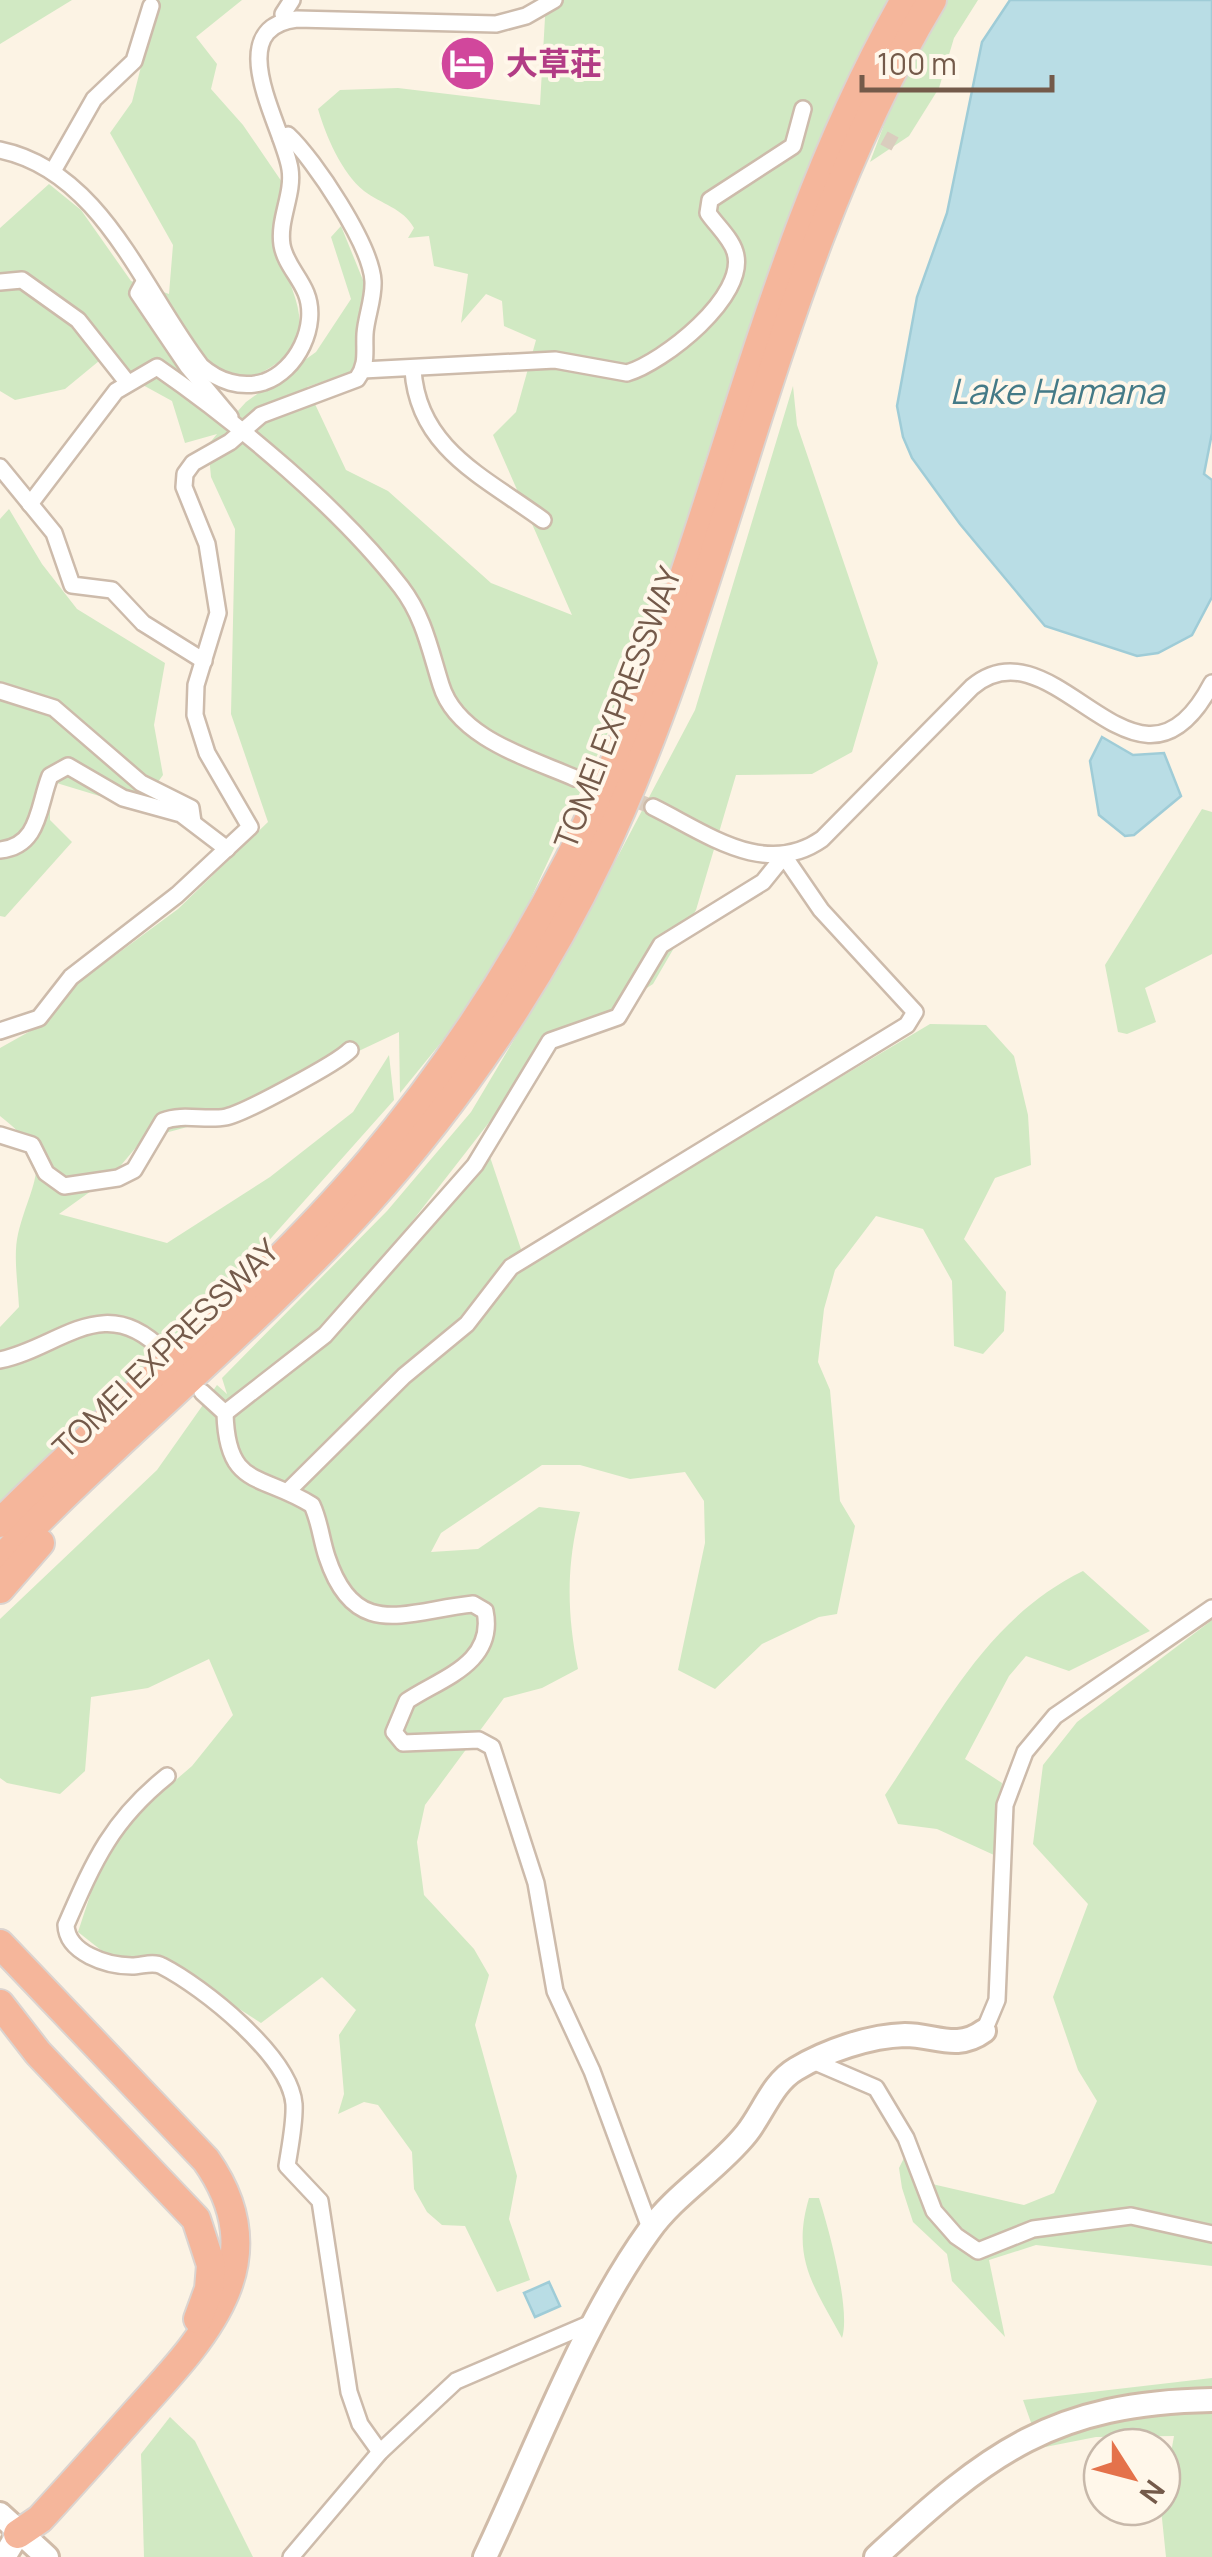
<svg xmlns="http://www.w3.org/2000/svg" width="1212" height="2557" font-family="Manrope,'Noto Sans JP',sans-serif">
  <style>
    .green { fill: #d1e9c3 }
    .water { fill: #b9dde5; stroke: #9fccd7; stroke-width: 2.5 }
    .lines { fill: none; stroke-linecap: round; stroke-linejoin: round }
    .street-tunnel { stroke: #dacdbe; stroke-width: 15; stroke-dasharray: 15 8; stroke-linecap: butt }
    .street-casing { stroke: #cdbbab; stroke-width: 20 }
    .secondary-casing { stroke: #d0bba8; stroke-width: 28 }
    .highway-casing { stroke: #dbd4d0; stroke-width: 32 }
    .street { stroke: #fff; stroke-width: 15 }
    .secondary { stroke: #fff; stroke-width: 22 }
    .highway { stroke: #f5b69b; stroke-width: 28 }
    .labels { text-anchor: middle; stroke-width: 8; stroke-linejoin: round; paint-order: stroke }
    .hotel-label { font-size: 32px; font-weight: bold; fill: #b23c85; stroke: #fff7ea; text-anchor: start }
    .street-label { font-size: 32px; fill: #745a4a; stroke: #fff7ea }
    .water-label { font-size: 35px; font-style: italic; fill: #447a87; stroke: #fff7ea }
  </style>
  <rect width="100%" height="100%" fill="#fcf3e4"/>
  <g class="green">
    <path d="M0,0H72L0,44Z"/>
    <path d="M158,0H242L196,37L217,64L211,89L243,125L284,185C245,272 365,330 244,381L202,368L227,423L246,402L316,352L351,299L331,237L341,226L367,290L354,371L307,387L346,470L388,491L491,583L572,615L493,435L516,412L536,340L504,326L502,301L486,294L461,323L468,274L434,266L429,236L408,238L414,228C403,208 381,204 364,191C341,172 326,136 318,109L340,90L398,88L540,105L546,0H892L799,193L704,464L658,619L608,732L512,939L457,1023L400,1093L399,1032L213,1120L143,1139L112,1176L59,1214L167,1243L270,1177L353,1112L389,1055L394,1100L215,1301L0,1501V1327L19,1307C18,1284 13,1256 18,1234C32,1177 58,1161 0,1116V1048L50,1020L71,988L178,909L268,822L231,714L235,529L211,477L208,445L217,434L185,443L172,401L99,361L65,389L15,400L0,391V228L49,184L81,210L131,281L169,294L173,245L110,133L132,102Z"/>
    <path d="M944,0H978L954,38L939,88L909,136L870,162L908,61Z"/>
    <path d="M793,386L797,425L878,663L852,752L812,774L736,775L696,910L653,984L540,1057L351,1300C407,1259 448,1210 489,1154L526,1264L930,1024L986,1025L1014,1056L1028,1115L1031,1165L995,1178L964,1239L1006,1292L1004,1331L983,1354L954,1346L952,1281L923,1229L876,1216L835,1270L824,1309L818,1362L830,1390L840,1501L855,1526L837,1614L819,1617L762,1644L715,1689L678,1670L705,1543L704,1501L685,1472L630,1479L580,1465H542L441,1533L431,1552L478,1549L539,1507L580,1512C566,1566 567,1614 578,1669L542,1688L504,1698L425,1805L417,1842L424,1895L474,1949L489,1975L475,2025L517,2176L509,2219L530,2280L497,2292L465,2226L442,2225L427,2212L414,2189L412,2152L378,2105L364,2102L338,2114L344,2094L339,2035L356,2010L322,1977L261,2023L157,1956L111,1958L78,1932L99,1868L134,1816L192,1766L233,1715L209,1659L148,1688L91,1697L85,1771L60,1794L7,1783L0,1778V1619L157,1470L217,1385L227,1394L222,1378L387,1211L471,1112L578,932L695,710Z"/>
    <path d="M9,509L42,564L77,609L165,663L154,725L163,775L139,808L50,781V820L72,842L5,917L0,916V519Z"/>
    <path d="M1202,809L1212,812V954L1145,988L1156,1022L1127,1034L1118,1032L1105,965Z"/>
    <path d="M1083,1571L1150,1631L1069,1671L1026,1656L1009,1676L965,1759L1002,1783L994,1855L937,1829L898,1824L885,1795C943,1710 987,1618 1083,1571Z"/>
    <path d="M1212,1620V2266L1036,2245L989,2260L1005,2337L952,2281L947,2254L913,2222L902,2188L899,2168L905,2156L932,2184L1024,2205L1054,2193L1097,2101L1078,2070L1053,1997L1088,1904L1033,1844L1043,1765L1077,1722Z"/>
    <path d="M809,2198H819C829,2229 851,2311 842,2338C814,2286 791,2259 809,2198Z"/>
    <path d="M1212,2378V2557H1166L1161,2509L1174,2436L1096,2437L1040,2448L1023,2400Z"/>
    <path d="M170,2417L195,2441L253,2557H144L141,2454Z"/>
  </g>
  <g class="water">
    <path d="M1010,0H1212V433L1204,474L1212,480V597L1192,635L1158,653L1137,656L1045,626L960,524L912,458L903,437L897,406L917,297L947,213L982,42Z"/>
    <path d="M1102,737L1133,755L1164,753L1181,796L1134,835L1125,836L1099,815L1090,761Z"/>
    <path d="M549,2282L560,2306L535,2317L524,2293Z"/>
  </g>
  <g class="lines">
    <g class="street-tunnel">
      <path d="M884,138L895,144"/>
      <path d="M575,778L653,807"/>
    </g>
    <defs>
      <g id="street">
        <path d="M285,21L283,14L292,0"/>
        <path d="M0,150C102,171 143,291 201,366C218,381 241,389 264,382C297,371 319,325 306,293C299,276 285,263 282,245C278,219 294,194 290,169C284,128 219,28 297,19L496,24L526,16L554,0"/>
        <path d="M53,171L94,99L134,61L151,6"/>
        <path d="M0,282L22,280L78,320L127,382"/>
        <path d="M144,282L138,293L188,367L230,417"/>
        <path d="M363,370L555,360L627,373C662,363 749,296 735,252C731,238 716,225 708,213L710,200L793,146L803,109"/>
        <path d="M413,370C418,449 486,478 543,520"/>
        <path d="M0,467L54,533L72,585L112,590L143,623L204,661"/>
        <path d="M30,504L116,391L157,367C238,423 341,509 401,587C424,617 430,650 441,685C457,738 529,758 575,778"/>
        <path d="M0,691L54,708L141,783L191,808L193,822"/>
        <path d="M653,807C706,833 765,879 822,839L972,687C1056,616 1137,827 1212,683"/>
        <path d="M0,850C40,846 38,806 50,776L68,766L123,798L181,814L227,849"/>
        <path d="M0,1031L39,1018L71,977L177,895L250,827L207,753L195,715L196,685L218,613L207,544L184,487L185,474L193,463L230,442L261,415L357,379C368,364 364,351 365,334C366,317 374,299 373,281C371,245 314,159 288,135L281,138"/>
        <path d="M0,1135L32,1145L46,1173L64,1186L118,1178L134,1170L163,1121C183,1113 205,1121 226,1117C243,1114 339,1062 350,1050"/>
        <path d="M0,1360C59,1348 104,1290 163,1351"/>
        <path d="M202,1392L225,1413C227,1489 261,1473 312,1505C320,1522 321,1539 327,1557C355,1642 405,1611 473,1604L485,1611C496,1664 439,1679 407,1701L394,1732L403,1743L479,1740L492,1747L536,1883L555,1991L592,2071L650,2228"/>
        <path d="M225,1413L325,1335L475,1165L550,1041L618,1017L661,945L763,882L784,856L821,910L915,1012L907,1025L511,1267L467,1324L404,1376L289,1490"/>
        <path d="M167,1776C111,1821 94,1861 66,1925C67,1953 107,1966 132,1966C142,1966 153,1961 162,1966C203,1987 290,2056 294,2104C295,2123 290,2146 287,2166L320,2201L349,2392L360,2424L380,2452"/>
        <path d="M984,2031L997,2000L1005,1805L1025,1752L1055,1716L1212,1608"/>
        <path d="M813,2061L876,2088L906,2138L934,2211L956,2236L978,2251L1033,2229L1131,2216L1212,2234"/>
        <path d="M291,2557L380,2452L456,2381L596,2321"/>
      </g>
      <g id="secondary">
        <path d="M0,2514L47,2557"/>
        <path d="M4,2557L18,2534"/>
        <path d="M485,2557C535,2452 582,2324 649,2231C675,2194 717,2170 746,2134C763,2113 772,2083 796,2069C826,2051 869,2036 905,2035C935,2035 957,2051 984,2031"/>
        <path d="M876,2557C989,2452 1053,2403 1212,2400"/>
      </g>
      <g id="highway">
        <path d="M0,1523C121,1401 258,1293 369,1162C447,1070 514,967 569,860C710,585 751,269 905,0"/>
        <path d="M0,1560C118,1437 253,1329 367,1203C459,1101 541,981 600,857C731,580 773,265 932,0"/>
        <path d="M0,1589L40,1543"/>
        <path d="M0,1944L206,2160C277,2261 206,2335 139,2409C106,2446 73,2483 40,2519L18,2534"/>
        <path d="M0,2004L38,2053L196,2219L211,2265L209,2289L198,2319"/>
      </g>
    </defs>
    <use href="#street" class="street-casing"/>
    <use href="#secondary" class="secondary-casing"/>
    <use href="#highway" class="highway-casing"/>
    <use href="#street" class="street"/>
    <use href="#secondary" class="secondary"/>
    <use href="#highway" class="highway"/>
  </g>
  <defs>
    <symbol id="hotel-disc" viewBox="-11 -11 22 22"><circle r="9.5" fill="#d1479c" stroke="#fff7ea"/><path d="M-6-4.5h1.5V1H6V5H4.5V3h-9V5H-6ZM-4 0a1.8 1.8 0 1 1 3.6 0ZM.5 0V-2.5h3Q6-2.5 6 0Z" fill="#fff"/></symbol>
  </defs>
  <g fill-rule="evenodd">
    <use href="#hotel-disc" x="436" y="32" width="63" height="63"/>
  </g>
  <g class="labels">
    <g class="hotel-label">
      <text x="506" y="75">大草荘</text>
    </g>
    <g class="street-label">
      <text transform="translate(618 708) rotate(-69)" y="11">TOMEI EXPRESSWAY</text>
      <text transform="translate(166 1349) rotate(-44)" y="11">TOMEI EXPRESSWAY</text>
    </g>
    <g class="water-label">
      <text x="1057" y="404">Lake Hamana</text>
    </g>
  </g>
  <g transform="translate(1132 2477) rotate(126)"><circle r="48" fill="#fff7ea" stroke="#c7b8aa" stroke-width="2.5"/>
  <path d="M0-8L18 38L0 25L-18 38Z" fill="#e4724b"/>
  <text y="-15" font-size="28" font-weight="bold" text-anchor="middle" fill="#745a4a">N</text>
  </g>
  <path d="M862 75v15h190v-15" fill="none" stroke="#745a4a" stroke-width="5"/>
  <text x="877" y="75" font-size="30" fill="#745a4a" stroke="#fff7ea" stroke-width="8" paint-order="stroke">100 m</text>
</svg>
